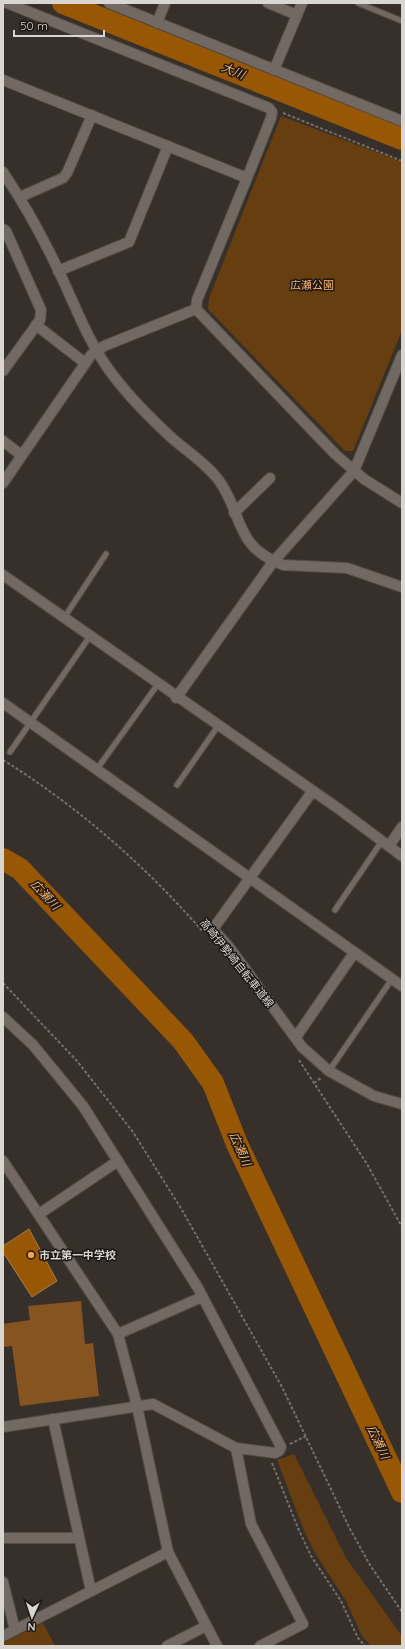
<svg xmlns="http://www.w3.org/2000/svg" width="405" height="1649" font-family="Quicksand,'Noto Sans JP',sans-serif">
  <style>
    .green { fill: #673e10 }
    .water { fill: #975705; stroke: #ab7d42 }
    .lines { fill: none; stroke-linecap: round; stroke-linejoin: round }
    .river { stroke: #975705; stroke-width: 22 }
    .building { fill: #865421 }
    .service-casing { stroke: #524d47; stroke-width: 7 }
    .minor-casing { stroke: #524d47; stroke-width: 12 }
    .tertiary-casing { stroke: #524d47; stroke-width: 12 }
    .path { stroke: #756f6a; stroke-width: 2; stroke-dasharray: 3 2; stroke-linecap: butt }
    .service { stroke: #716962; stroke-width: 5 }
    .minor { stroke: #716962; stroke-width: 10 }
    .tertiary { stroke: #716962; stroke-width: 10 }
    .poi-dot { fill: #f7a149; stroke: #1c1816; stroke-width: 1.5 }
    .labels { text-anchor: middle; stroke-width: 3; stroke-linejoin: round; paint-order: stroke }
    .park-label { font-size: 11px; fill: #fbb472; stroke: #1c1816 }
    .street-label { font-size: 11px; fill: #d9d5d1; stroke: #1c1816 }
    .poi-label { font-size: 11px; font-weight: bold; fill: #d9d5d1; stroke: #1c1816; text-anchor: start }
    .water-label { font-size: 12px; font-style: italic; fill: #f9b26f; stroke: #1c1816 }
  </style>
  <rect width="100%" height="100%" fill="#37302a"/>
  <g class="green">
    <path d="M281,116L402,162V330L353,451H345L208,309L209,298Z"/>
    <path d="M294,1454L346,1558L402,1636V1646H371L362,1636L346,1601L315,1553L305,1533L277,1460Z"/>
    <path d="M43,1623L55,1646H3V1643Z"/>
  </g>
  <path class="water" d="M29,1229L57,1281L32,1297L3,1252V1246Z"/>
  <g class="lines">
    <g class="river">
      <path d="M63,3L402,139"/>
      <path d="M3,859L20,869L183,1041L213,1083L237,1144L402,1492"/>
    </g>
  </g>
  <path class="building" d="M81,1301L85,1344L93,1343L99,1396L20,1406L12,1346L3,1347V1324L30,1320L28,1306Z"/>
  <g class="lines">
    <defs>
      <g id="service">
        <path d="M358,3L402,21"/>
        <path d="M64,618L106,554"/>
        <path d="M10,752L90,636"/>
        <path d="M97,769L158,684"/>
        <path d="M177,785L218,726"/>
        <path d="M335,910L382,841"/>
        <path d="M329,1071L392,979"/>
      </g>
      <g id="minor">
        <path d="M7,3L269,108L272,112L271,118L247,178"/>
        <path d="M109,3L402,121"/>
        <path d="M268,3L297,15"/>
        <path d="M157,23L165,3"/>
        <path d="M274,70L302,3"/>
        <path d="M3,172C25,205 45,241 62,278C76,308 88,340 107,367C125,393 149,417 173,439C188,452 208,465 220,482C244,517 234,546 283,565L347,568L402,587"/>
        <path d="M20,197L63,178L67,173L92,115"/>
        <path d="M3,229L6,231L41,310L40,320L3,371"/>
        <path d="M58,271L129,242L168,146"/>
        <path d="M36,325L85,363"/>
        <path d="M3,441L21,455"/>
        <path d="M3,483L91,355L104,346L196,309"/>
        <path d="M234,513L270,478"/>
        <path d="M176,698L273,562L354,471"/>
        <path d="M3,703L402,986"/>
        <path d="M312,792L213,929L229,947L302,1047L329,1071L374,1096L402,1104"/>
        <path d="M389,846L402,827"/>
        <path d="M3,1017L33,1045L83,1106L198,1288L281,1447L279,1451L275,1453L236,1448L153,1404L3,1427"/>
        <path d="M296,1037L354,953"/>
        <path d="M3,1161L118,1334L137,1406L168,1552L217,1646"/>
        <path d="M39,1214L118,1161"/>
        <path d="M118,1334L202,1297"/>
        <path d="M53,1419L91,1591"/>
        <path d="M236,1448L251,1524L303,1624L260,1646"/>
        <path d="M3,1538H79"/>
        <path d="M3,1582L15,1630"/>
        <path d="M3,1636L168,1552"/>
        <path d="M167,1646L206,1626"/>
      </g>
      <g id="tertiary">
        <path d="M3,80L247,178L197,300L196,309L335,454L364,479L402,503"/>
        <path d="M354,471L402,355"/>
        <path d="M3,575L339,809L402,856"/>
      </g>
    </defs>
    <use href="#service" class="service-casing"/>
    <use href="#minor" class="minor-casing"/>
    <use href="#tertiary" class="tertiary-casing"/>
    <g class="path">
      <path d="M283,113L402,161"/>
      <path d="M3,760C76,805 147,867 203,932"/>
      <path d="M3,983L77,1061L133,1132L182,1210L282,1387L350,1529L370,1565L402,1612"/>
      <path d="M299,1060L367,1164L402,1227"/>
      <path d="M314,1083L321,1078"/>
      <path d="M290,1444L306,1436"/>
      <path d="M272,1463L298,1528L311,1556L341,1601L358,1638L365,1646"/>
    </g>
    <use href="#service" class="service"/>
    <use href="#minor" class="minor"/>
    <use href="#tertiary" class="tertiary"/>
  </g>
  <circle class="poi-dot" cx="31" cy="1255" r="4"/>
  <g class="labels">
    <g class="park-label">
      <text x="312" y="289">広瀬公園</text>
    </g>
    <g class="street-label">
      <text transform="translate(237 963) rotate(51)" y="4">高崎伊勢崎自転車道線</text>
    </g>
    <g class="poi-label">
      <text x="39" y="1259">市立第一中学校</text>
    </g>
    <g class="water-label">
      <text transform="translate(233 71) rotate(22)" y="4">大川</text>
      <text transform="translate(45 895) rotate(47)" y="4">広瀬川</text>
      <text transform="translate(240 1149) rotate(66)" y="4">広瀬川</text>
      <text transform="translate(378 1442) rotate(65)" y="4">広瀬川</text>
    </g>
  </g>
  <rect width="405" height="1649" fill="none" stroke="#d9d5d1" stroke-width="8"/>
  <g transform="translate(32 1617) rotate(183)" stroke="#1c1816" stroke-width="3" paint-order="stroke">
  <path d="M0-3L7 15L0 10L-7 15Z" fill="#d9d5d1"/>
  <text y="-6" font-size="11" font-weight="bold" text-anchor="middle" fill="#d9d5d1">N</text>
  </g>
  <path d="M14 30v6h90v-6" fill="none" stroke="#d9d5d1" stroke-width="2"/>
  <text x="20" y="30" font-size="12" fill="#d9d5d1" stroke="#1c1816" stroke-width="3" paint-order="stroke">50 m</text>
</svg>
